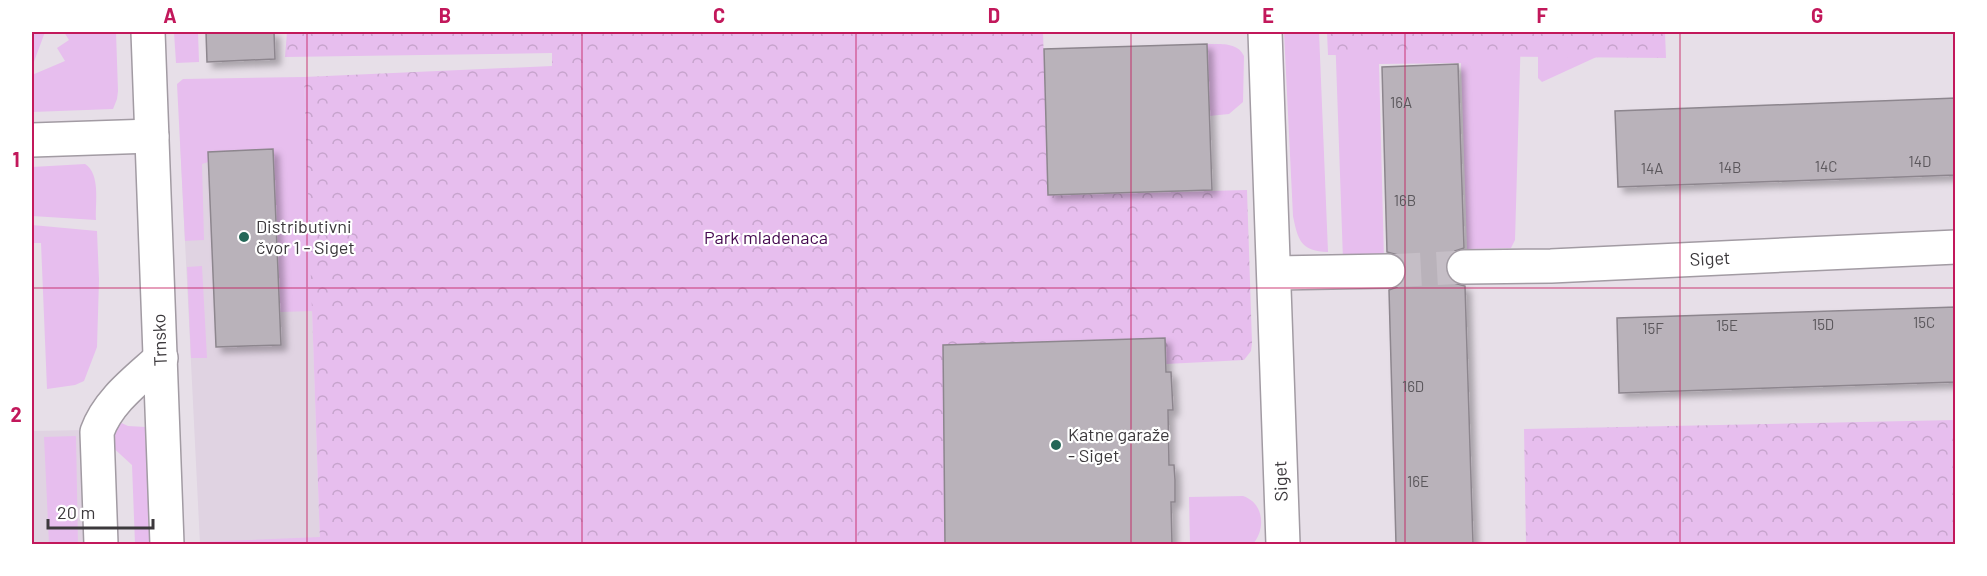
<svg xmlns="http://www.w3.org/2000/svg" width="1987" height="576" font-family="Barlow,sans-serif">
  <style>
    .built { fill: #e0d3e2 }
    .green { fill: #e7beee }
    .forest { fill: url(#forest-crowns) }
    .building { fill: #b9b2ba; stroke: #8d868e; stroke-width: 1.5; filter: url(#shadow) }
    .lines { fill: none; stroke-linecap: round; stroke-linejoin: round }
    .minor-tunnel { stroke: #c5bec6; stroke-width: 33; stroke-dasharray: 33 16; stroke-linecap: butt }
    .minor-casing { stroke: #a29ba3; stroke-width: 36 }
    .minor { stroke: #fff; stroke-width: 33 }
    .grid { fill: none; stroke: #c2185b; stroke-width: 1.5; stroke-opacity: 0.55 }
    .poi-dot { fill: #246758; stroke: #fff; stroke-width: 2 }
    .labels { text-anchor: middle; stroke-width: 4.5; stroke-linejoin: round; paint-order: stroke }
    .number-label { font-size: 15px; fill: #5b575c }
    .poi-label { font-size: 18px; fill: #3c393c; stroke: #fff; text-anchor: start }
    .park-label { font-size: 18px; fill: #460a51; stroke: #fff }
    .street-label { font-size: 18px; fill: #3c393c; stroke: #fff }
    .neatline { fill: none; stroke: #c2185b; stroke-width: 2 }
    .grid-label { font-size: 20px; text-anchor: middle; font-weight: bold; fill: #c2185b }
  </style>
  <defs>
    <pattern id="forest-crowns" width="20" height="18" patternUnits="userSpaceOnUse" patternTransform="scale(1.5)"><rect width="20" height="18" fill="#e7beee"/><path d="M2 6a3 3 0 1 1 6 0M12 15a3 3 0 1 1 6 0" fill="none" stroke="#c7a4cd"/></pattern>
    <filter id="shadow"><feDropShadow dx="5.5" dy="5.5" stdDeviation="3" flood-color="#0004"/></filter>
  </defs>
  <rect width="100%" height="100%" fill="#e7dfe8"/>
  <g class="built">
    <path d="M306,133L320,544H200L180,140Z"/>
    <path d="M86,430L91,544H32V431Z"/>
  </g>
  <g class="green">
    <path d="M34,32H45L32,67V34Z"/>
    <path d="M64,32H116L118,91L117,99L113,109L32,112V75L65,61L57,48L69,40Z"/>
    <path d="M174,32H198L199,62L176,63Z"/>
    <path d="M1284,32H1319L1328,252C1301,251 1298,241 1293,216Z"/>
    <path d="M1335,32H1521L1515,240L1511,248L1467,249L1461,63L1379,64L1384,260H1343Z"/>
    <path d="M1538,32L1603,54L1542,82L1538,78Z"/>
    <path d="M1207,44C1220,44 1238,42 1244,56L1243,102L1229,114L1209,116Z"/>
    <path d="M304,77L313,311L280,312L273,149L208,152V162L202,164L204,240L185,241L177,84L183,79Z"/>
    <path d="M85,164C101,174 95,204 96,220L32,216V167Z"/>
    <path d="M32,225L97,231L99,280L97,347L84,381L75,385L47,389L41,243H32Z"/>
    <path d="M202,266L207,358H191L187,267Z"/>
    <path d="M115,420L128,426L146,427L150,544H135L132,465L109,444Z"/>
    <path d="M76,436L78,544H49L44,437Z"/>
    <path d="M1243,496C1264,503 1266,529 1253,544H1190L1189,497Z"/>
    <path d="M320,537V544H200V542Z"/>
  </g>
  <g class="forest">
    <path d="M287,32H1043L1048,195L1247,190L1252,343L1251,351L1244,360L1166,364L1164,338L943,345L945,544H320L304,77L552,66V53L285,57Z"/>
    <path d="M1327,32H1665L1666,58L1328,55Z"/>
    <path d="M1955,420V544H1526L1524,429Z"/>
  </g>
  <g class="building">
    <path d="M206,32H274L275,59L207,62Z"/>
    <path d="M1207,44L1212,190L1048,195L1044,49Z"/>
    <path d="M1458,64L1464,248L1455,251L1448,257L1445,268L1448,276L1454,283L1465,286L1473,544H1396L1389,290L1397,287L1404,281L1407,270L1404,261L1398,255L1387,252L1382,67Z"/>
    <path d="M1956,98V175L1618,187L1615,111Z"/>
    <path d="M273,149L281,345L216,347L208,152Z"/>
    <path d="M1956,307V382L1619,393L1617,318Z"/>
    <path d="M1165,338L1166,372H1171L1173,410H1168L1169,465H1174L1175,480V502H1171L1172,544H945L943,345Z"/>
  </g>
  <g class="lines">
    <path class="minor-tunnel" d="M1388,271L1464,267"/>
    <defs>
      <g id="minor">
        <path d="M148,32L167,544"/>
        <path d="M1265,32L1283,544"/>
        <path d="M32,140L152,136"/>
        <path d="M1464,267L1551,266L1956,247"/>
        <path d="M1275,273L1388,271"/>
        <path d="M101,544L97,432C108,401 137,380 161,358"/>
      </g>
    </defs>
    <use href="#minor" class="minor-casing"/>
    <use href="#minor" class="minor"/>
  </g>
  <path class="grid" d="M307,32V544M582,32V544M856,32V544M1131,32V544M1405,32V544M1680,32V544M32,288H1956"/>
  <g class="poi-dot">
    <circle cx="244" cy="237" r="6"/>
    <circle cx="1056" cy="445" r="6"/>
  </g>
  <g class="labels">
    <g class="number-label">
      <text x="1401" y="108">16A</text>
      <text x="1920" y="167">14D</text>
      <text x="1826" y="172">14C</text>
      <text x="1730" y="173">14B</text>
      <text x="1652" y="174">14A</text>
      <text x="1405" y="206">16B</text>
      <text x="1924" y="328">15C</text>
      <text x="1823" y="330">15D</text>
      <text x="1727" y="331">15E</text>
      <text x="1653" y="334">15F</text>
      <text x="1413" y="392">16D</text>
      <text x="1418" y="487">16E</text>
    </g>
    <g class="poi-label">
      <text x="256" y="233">Distributivni<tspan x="256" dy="21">čvor 1 - Siget</tspan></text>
      <text x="1068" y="441">Katne garaže<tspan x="1068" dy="21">- Siget</tspan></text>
    </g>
    <g class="park-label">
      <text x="766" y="244">Park mladenaca</text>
    </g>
    <g class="street-label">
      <text transform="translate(1710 259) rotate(-3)" y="6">Siget</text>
      <text transform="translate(160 340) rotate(-92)" y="6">Trnsko</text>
      <text transform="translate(1281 481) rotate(-92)" y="6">Siget</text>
    </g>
  </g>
  <rect width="1987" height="576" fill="none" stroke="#ffffff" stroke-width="66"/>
  <path d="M48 519v9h105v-9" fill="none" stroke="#3c393c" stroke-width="3"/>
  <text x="57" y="519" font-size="18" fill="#3c393c" stroke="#ffffff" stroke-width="4.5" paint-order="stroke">20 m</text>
  <rect x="33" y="33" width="1921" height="510" class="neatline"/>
  <g class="grid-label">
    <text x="170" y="23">A</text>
    <text x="445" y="23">B</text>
    <text x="719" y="23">C</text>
    <text x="994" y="23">D</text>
    <text x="1268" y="23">E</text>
    <text x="1542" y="23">F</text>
    <text x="1817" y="23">G</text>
    <text x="16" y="167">1</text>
    <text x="16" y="422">2</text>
  </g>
</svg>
